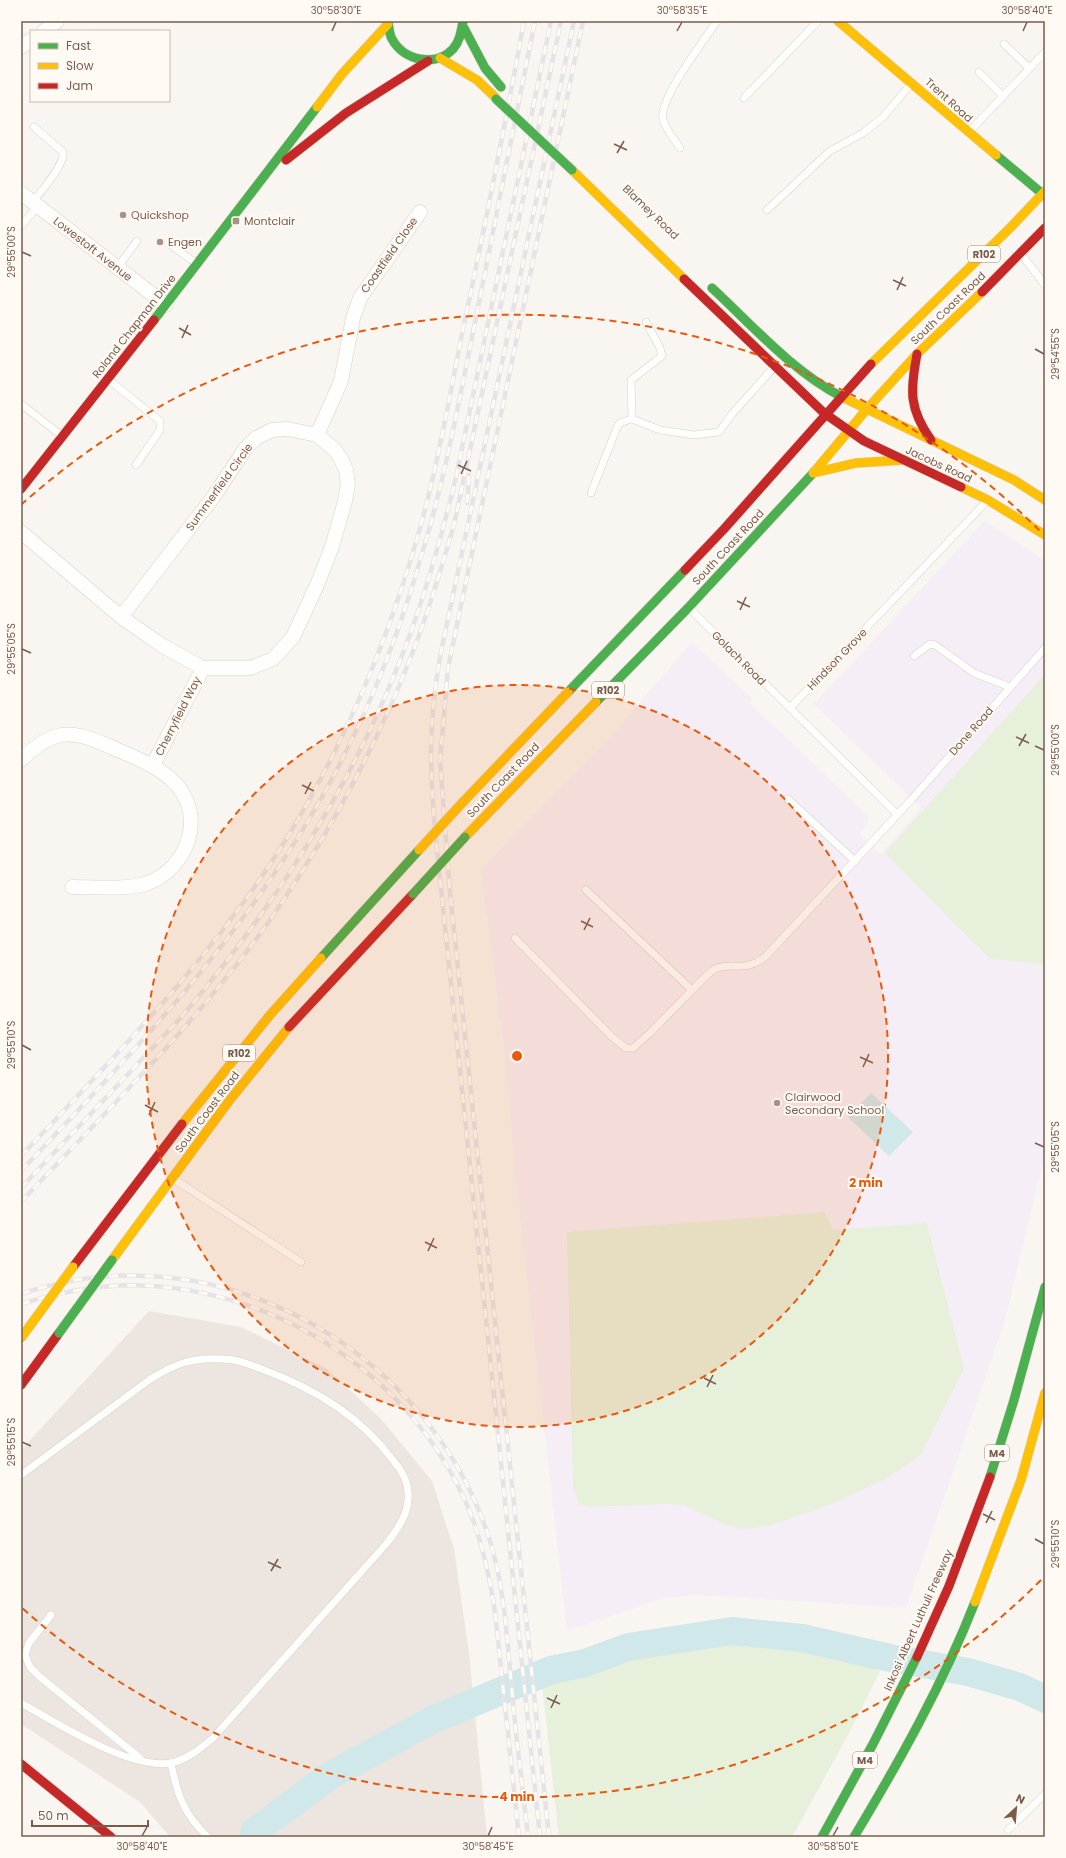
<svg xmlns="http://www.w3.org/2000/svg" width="1066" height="1858" font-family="Poppins,sans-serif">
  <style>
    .industrial { fill: #ede5e0 }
    .education { fill: #f6eef6 }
    .green { fill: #e7f0db }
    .water { fill: #d0e8ea }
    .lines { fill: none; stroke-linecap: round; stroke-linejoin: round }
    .river { stroke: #d0e8ea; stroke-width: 28 }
    .lane-casing { stroke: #d7d1cb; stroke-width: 8 }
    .street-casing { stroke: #d7d1cb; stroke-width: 15 }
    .fast-casing { stroke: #d9d2cb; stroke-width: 10 }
    .slow-casing { stroke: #d9d2cb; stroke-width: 10 }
    .jam-casing { stroke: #d9d2cb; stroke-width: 10 }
    .lane { stroke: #fefefd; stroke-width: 7 }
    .street { stroke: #fefefd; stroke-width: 14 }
    .fast { stroke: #4caf50; stroke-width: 9 }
    .slow { stroke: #ffc107; stroke-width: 9 }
    .jam { stroke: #c62828; stroke-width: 9 }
    .rail-casing { stroke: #e6e3e7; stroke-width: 4.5 }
    .rail { stroke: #fffaf3; stroke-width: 3; stroke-dasharray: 9; stroke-linecap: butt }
    .fast-bridge-casing { stroke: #d9d2cb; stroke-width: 10; stroke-linecap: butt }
    .slow-bridge-casing { stroke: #d9d2cb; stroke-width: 10; stroke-linecap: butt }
    .fast-bridge { stroke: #4caf50; stroke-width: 9 }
    .slow-bridge { stroke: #ffc107; stroke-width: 9 }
    .ticks { fill: none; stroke: #7a5c4d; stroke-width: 1.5 }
    .ring { fill: none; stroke: #e8590c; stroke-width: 2; stroke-dasharray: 7 5 }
    .poi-dot { fill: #a69286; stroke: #fffaf3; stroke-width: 1.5 }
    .labels { text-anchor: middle; stroke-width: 4; stroke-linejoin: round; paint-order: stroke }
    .shield { fill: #fffaf3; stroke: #a28b7f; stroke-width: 1 }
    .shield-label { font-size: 10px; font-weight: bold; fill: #7a5c4d }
    .street-label { font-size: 11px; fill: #7a5c4d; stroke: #fffaf3 }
    .poi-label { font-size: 11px; fill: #7a5c4d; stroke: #fffaf3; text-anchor: start }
    .centre { fill: #e8590c; stroke: #fffaf3; stroke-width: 2 }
    .ring-label { font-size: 12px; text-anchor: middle; font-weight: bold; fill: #e8590c; stroke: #fffaf3; stroke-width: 4; stroke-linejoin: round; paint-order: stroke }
    .neatline { fill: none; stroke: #7a5c4d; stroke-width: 1.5 }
    .ticks-label { font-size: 10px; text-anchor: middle; fill: #7a5c4d }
  </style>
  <rect width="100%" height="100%" fill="#f9f5f0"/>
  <path class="industrial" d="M149,1311L241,1327L327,1369L381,1419L432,1481L454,1549L469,1653L487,1837H170L140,1802L21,1724V1450Z"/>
  <path class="education" d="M985,520L1045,561V1153L1005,1321L906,1608L699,1595L667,1597L567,1631L516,1177L505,1052L481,870L612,735L692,642L753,699L750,703L869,817L865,827L859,834L881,854L921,808L814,704Z"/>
  <g class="green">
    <path d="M1045,674V964L990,959L885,853Z"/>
    <path d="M825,1212L833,1230L927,1223L964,1369L920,1456L887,1478L832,1504L769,1526L742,1529L724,1524L683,1505L666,1504L589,1507L579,1504L573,1488L567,1232Z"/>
    <path d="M746,1644L795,1646L838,1656L880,1671L848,1735L792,1837H559L542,1683L604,1665L696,1648Z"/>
  </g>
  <path class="water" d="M871,1093L913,1132L889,1156L848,1117Z"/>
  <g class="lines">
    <path class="river" d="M254,1832L331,1775L432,1720L551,1670L585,1663L628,1647L732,1631L802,1638L890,1658L968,1672L1020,1687L1045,1699"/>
    <defs>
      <g id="lane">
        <path d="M1004,44L1029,68"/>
        <path d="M979,72L1003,96"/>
        <path d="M744,98L818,21"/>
        <path d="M970,131L1045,52"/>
        <path d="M680,148C675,140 665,129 663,119C658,100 705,39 717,21"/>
        <path d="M33,202C41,191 65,165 63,152L34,127"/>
        <path d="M767,210L830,151L863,133L883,117L911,84"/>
        <path d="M21,226L38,206"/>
        <path d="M171,245L197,264"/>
        <path d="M1022,255L1045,285"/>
        <path d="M117,268L137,241"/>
        <path d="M109,380L160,421V430L136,465"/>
        <path d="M21,404L62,436"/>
        <path d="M632,419L631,380L662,356L660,348L646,322"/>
        <path d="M591,493L618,425L622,422L632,419L660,430L694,435L719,432L732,414L774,367"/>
        <path d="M690,609L897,814"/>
        <path d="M914,656L930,644L935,645L974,673L1010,687"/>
        <path d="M790,708L987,501"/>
        <path d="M788,799L855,861"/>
        <path d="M586,890L692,990"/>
        <path d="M515,938L611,1036L626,1048H633L650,1033L705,977C708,974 712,971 715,969C734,961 744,974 766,956L911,800L1045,648"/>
        <path d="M174,1179L301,1262"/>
        <path d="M21,1475L149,1380C174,1364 193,1357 223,1359C237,1359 251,1365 264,1370C313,1388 360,1416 392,1459C398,1466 405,1475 407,1485C412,1508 401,1525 387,1543L213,1738C201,1748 187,1760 171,1763C130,1770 56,1723 21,1703"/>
        <path d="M51,1615L29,1643L25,1655L30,1667L40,1677L140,1758"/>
        <path d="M171,1763C177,1794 184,1815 208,1837"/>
        <path d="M1008,1830L1045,1794"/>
      </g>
      <g id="street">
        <path d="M44,31L57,21"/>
        <path d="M21,47L31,40"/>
        <path d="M21,193L166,305"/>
        <path d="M317,435L341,381L353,318L360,298L420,212"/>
        <path d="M21,532L121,617L163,646L203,668H250L273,659L293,637L317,585L332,547L345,501L348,484L346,470L341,459L335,450L317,435L288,429L272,430L256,438L245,449L214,496L121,617"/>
        <path d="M21,760C32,749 45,738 61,735C78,732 97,741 111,747C133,757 157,765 174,782C207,815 188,868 148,883C127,890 94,887 72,887"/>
        <path d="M153,765L203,668"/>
      </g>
      <g id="fast">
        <path d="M388,21C389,27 389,34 392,39C403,60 435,68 453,49C460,41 461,32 463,21"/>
        <path d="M464,28L485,68L501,87"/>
        <path d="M996,155L1045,196"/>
        <path d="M712,288C753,326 792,371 842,397"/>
        <path d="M154,320L317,107"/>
        <path d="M568,692L685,570"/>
        <path d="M596,702L688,608L815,471"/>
        <path d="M321,958L419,850"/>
        <path d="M990,1477L1014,1400L1045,1287"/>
        <path d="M822,1837L873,1744L917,1657"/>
        <path d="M854,1837C899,1762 943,1684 975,1602"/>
      </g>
      <g id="slow">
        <path d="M838,21L996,155"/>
        <path d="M440,58L477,80L495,97"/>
        <path d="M317,107L342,74L388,24"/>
        <path d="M572,170L684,279"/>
        <path d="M871,364L1012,226L1045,191"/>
        <path d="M842,397L1014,480L1045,500"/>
        <path d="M815,471L866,410L917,354L982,292"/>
        <path d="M813,473L856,463L904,460"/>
        <path d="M961,487L988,500L1045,535"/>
        <path d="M463,802L568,692"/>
        <path d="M465,837L596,702"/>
        <path d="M182,1124L270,1015L321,958"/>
        <path d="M112,1260L229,1101L289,1027"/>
        <path d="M975,1602L1021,1480L1045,1393"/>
      </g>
      <g id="jam">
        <path d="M286,160L346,113L428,61"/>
        <path d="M684,279L824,413L864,441L961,487"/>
        <path d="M982,292L1045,228"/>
        <path d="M917,354C910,391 909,409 931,440"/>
        <path d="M21,489L154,320"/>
        <path d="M685,570L724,529L871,364"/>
        <path d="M289,1027L413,894"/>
        <path d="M73,1267L182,1124"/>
        <path d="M21,1385L59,1333"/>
        <path d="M917,1657L949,1586L990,1477"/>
        <path d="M21,1764L111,1837"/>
      </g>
    </defs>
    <use href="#lane" class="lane-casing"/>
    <use href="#street" class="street-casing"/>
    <use href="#fast" class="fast-casing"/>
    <use href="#slow" class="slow-casing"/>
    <use href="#jam" class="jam-casing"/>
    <use href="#lane" class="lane"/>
    <use href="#street" class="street"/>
    <use href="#fast" class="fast"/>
    <use href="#slow" class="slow"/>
    <use href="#jam" class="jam"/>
    <defs>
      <g id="rail">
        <path d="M467,503L469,475"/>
        <path d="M21,1156C117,1054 217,953 290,833C348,737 390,635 420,528C438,464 449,399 462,334C484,230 505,126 524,21"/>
        <path d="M21,1171C131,1054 237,945 318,804C364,724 399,636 424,547C443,483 456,417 469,352C492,242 512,131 535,21"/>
        <path d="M21,1188C58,1149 95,1109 132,1070C149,1051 167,1033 184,1014C276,905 354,782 405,648C426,592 442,535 456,477L551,21"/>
        <path d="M21,1202C106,1111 198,1022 270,920C327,838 376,747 412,654C429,612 441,568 454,525L561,21"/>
        <path d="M21,1294C215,1227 430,1349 490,1541C505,1589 507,1641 512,1691C516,1740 523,1788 528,1837"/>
        <path d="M21,1304C63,1291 109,1283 152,1286C292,1295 424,1388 473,1520C484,1550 490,1580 495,1612L519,1837"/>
        <path d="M540,1837L442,898C437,849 431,800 431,751C431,720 435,688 440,657L574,21"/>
        <path d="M549,1837L450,892L440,761L448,668L583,21"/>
      </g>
    </defs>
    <use href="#rail" class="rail-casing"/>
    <use href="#rail" class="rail"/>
    <defs>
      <g id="fast-bridge">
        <path d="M496,99L572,170"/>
        <path d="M413,894L465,837"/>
        <path d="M59,1333L112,1260"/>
      </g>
      <g id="slow-bridge">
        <path d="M419,850L463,802"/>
        <path d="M21,1338L73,1267"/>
      </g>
    </defs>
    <use href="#fast-bridge" class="fast-bridge-casing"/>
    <use href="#slow-bridge" class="slow-bridge-casing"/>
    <use href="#fast-bridge" class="fast-bridge"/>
    <use href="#slow-bridge" class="slow-bridge"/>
  </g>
  <path class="ticks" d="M332,31L336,22M677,31L682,22M1023,31L1027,22M614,144L627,150M617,153L624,141M22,252L31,256M893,280L906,286M897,290L903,277M179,328L191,335M182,338L188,325M1035,349L1044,354M458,465L471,471M461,474L467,461M737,601L750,607M740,610L746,597M22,649L31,653M1016,737L1029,743M1019,746L1026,734M1035,746L1044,750M302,785L314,791M305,794L311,782M581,921L593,927M584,930L590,918M22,1045L31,1050M860,1057L873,1063M863,1067L869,1054M145,1105L158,1112M149,1115L155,1102M1035,1143L1044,1147M425,1242L437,1248M428,1251L434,1238M704,1378L716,1384M707,1387L713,1375M22,1442L31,1446M983,1514L995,1520M986,1523L992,1511M1035,1539L1044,1544M268,1562L281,1568M271,1571L278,1559M547,1698L560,1704M551,1708L557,1695M142,1836L147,1827M488,1836L492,1827M833,1836L838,1827"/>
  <circle cx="517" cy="1056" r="371" fill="#e8590c" fill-opacity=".12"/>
  <g class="ring">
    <circle cx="517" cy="1056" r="371"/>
    <path d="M1041 1580A741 741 0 0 1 21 1607M21 505A741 741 0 0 1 1041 532"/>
  </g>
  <g class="poi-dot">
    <circle cx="123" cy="215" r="4"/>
    <rect x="232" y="217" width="8" height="8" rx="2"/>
    <circle cx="160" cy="242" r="4"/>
    <circle cx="777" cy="1103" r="4"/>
  </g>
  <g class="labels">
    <g class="shield">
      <rect x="968" y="246" width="32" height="16" rx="3"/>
      <rect x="592" y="682" width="32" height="16" rx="3"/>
      <rect x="223" y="1045" width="32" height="16" rx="3"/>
      <rect x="985" y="1445" width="24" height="16" rx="3"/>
      <rect x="853" y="1752" width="24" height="16" rx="3"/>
    </g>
    <g class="shield-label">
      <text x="984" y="258">R102</text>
      <text x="608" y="694">R102</text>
      <text x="239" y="1057">R102</text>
      <text x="997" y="1457">M4</text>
      <text x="865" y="1764">M4</text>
    </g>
    <g class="street-label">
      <text transform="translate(949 100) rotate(42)" y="4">Trent Road</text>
      <text transform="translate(651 212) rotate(44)" y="4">Blamey Road</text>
      <text transform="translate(93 249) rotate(38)" y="4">Lowestoft Avenue</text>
      <text transform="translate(389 255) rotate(-55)" y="4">Coastfield Close</text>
      <text transform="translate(948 308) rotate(-44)" y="4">South Coast Road</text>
      <text transform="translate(134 326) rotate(-52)" y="4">Roland Chapman Drive</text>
      <text transform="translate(939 464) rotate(25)" y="4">Jacobs Road</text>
      <text transform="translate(219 487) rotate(-54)" y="4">Summerfield Circle</text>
      <text transform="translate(728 547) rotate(-47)" y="4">South Coast Road</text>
      <text transform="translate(739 658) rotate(45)" y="4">Golach Road</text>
      <text transform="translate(837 659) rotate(-46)" y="4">Hindson Grove</text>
      <text transform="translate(178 716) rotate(-63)" y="4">Cherryfield Way</text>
      <text transform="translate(971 731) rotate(-49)" y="4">Done Road</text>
      <text transform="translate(503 780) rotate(-46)" y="4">South Coast Road</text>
      <text transform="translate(207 1112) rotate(-53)" y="4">South Coast Road</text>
      <text transform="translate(918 1620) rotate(-66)" y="4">Inkosi Albert Luthuli Freeway</text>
    </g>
    <g class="poi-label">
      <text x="131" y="219">Quickshop</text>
      <text x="244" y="225">Montclair</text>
      <text x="168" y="246">Engen</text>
      <text x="785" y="1101">Clairwood<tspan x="785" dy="13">Secondary School</tspan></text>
    </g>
  </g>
  <circle cx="517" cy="1056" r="6" class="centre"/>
  <g class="ring-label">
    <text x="866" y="1187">2 min</text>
    <text x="517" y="1801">4 min</text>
  </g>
  <rect width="1066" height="1858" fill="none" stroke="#fffaf3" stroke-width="44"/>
  <rect x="30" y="30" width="140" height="72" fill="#fffaf3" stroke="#cabbb1"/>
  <rect x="38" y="43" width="20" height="6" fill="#4caf50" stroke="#cabbb1"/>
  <text x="66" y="50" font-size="12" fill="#7a5c4d">Fast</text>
  <rect x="38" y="63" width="20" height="6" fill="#ffc107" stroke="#cabbb1"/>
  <text x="66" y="70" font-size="12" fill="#7a5c4d">Slow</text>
  <rect x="38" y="83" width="20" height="6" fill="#c62828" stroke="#cabbb1"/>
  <text x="66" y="90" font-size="12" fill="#7a5c4d">Jam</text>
  <g transform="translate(1016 1808) rotate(26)" stroke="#fffaf3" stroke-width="3" paint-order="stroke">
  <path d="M0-3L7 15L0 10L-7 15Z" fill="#7a5c4d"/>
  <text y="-6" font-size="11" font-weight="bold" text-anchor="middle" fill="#7a5c4d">N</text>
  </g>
  <path d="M32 1820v6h116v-6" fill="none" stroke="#7a5c4d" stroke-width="2"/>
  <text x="38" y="1820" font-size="12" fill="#7a5c4d" stroke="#fffaf3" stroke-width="3" paint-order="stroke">50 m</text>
  <rect x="22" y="22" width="1022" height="1814" class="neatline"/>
  <g class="ticks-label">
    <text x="336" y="14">30°58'30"E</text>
    <text x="682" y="14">30°58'35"E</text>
    <text x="1027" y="14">30°58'40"E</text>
    <text transform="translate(11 252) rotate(-90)" y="4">29°55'00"S</text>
    <text transform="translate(1055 354) rotate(-90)" y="4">29°54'55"S</text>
    <text transform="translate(11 649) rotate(-90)" y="4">29°55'05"S</text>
    <text transform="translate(1055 750) rotate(-90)" y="4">29°55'00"S</text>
    <text transform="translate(11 1045) rotate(-90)" y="4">29°55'10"S</text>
    <text transform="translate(1055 1147) rotate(-90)" y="4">29°55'05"S</text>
    <text transform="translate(11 1442) rotate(-90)" y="4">29°55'15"S</text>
    <text transform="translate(1055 1544) rotate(-90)" y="4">29°55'10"S</text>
    <text x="142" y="1850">30°58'40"E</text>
    <text x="488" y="1850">30°58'45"E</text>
    <text x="833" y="1850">30°58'50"E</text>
  </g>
</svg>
